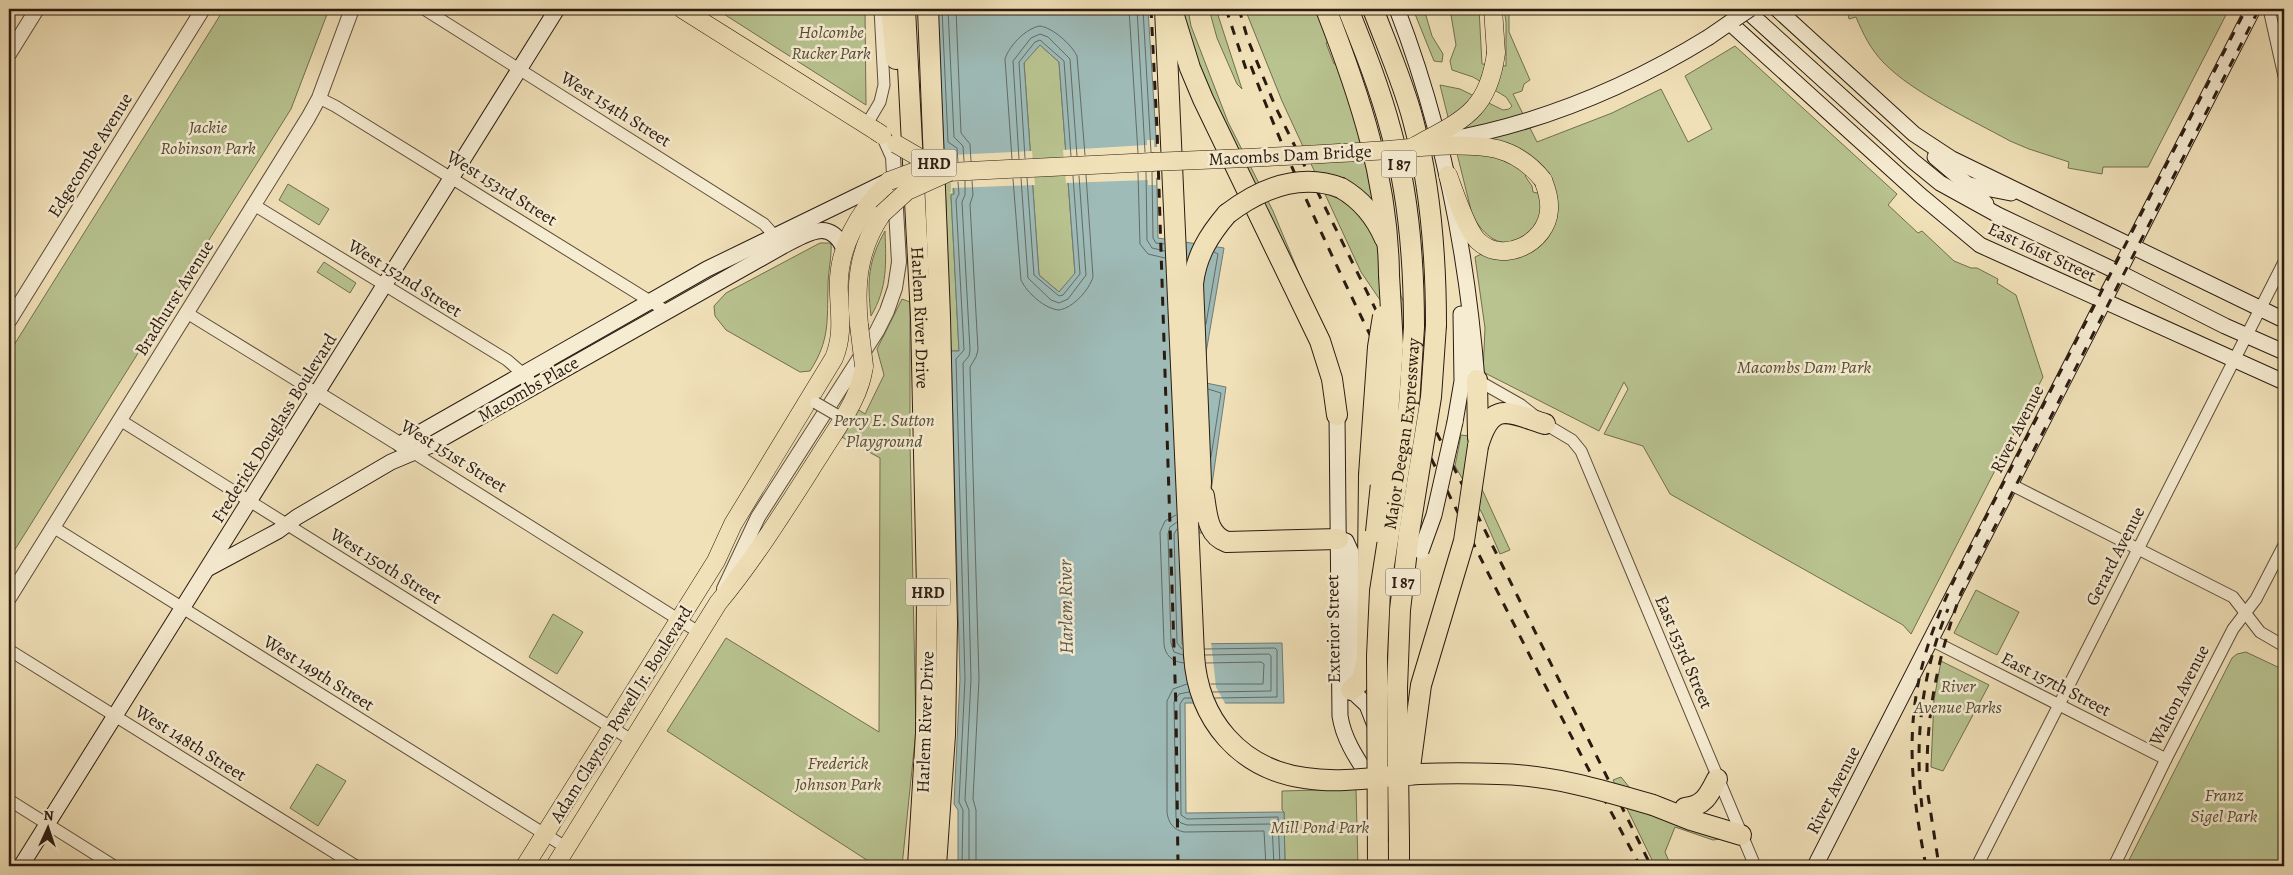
<svg xmlns="http://www.w3.org/2000/svg" width="2293" height="875" font-family="Alegreya,serif">
  <style>
    .green { fill: #b8c390; stroke: #716f50 }
    .water { fill: #9ebbb8; stroke: #707b75; fill-rule: evenodd }
    .pier { fill: #f1e1b9 }
    .lines { fill: none; stroke-linecap: round; stroke-linejoin: round }
    .shore { stroke: #646b64; stroke-width: 1 }
    .minor-casing { stroke: #5c4c3a; stroke-width: 13 }
    .tertiary-casing { stroke: #5c4c3a; stroke-width: 16 }
    .secondary-casing { stroke: #2a1b10; stroke-width: 17 }
    .primary-casing { stroke: #2a1b10; stroke-width: 19 }
    .motorway-casing { stroke: #2a1b10; stroke-width: 22 }
    .minor { stroke: #f6ecd2; stroke-width: 11 }
    .tertiary { stroke: #f6ecd2; stroke-width: 14 }
    .secondary { stroke: #f6ecd2; stroke-width: 15 }
    .primary { stroke: #f1e1b9; stroke-width: 18 }
    .motorway { stroke: #f1e1b9; stroke-width: 20 }
    .rail { stroke: #2a1b10; stroke-width: 3; stroke-dasharray: 9 9; stroke-linecap: butt }
    .minor-bridge-casing { stroke: #5c4c3a; stroke-width: 13; stroke-linecap: butt }
    .secondary-bridge-casing { stroke: #2a1b10; stroke-width: 17; stroke-linecap: butt }
    .primary-bridge-casing { stroke: #2a1b10; stroke-width: 19; stroke-linecap: butt }
    .motorway-bridge-casing { stroke: #2a1b10; stroke-width: 22; stroke-linecap: butt }
    .minor-bridge { stroke: #f6ecd2; stroke-width: 11 }
    .secondary-bridge { stroke: #f6ecd2; stroke-width: 15 }
    .primary-bridge { stroke: #f1e1b9; stroke-width: 18 }
    .motorway-bridge { stroke: #f1e1b9; stroke-width: 20 }
    .labels { text-anchor: middle; stroke-width: 5; stroke-linejoin: round; paint-order: stroke }
    .shield { fill: #f6ecd2; stroke: #675a4a; stroke-width: 1 }
    .shield-label { font-size: 16px; font-weight: bold; fill: #2a1b10 }
    .park-label { font-size: 18px; font-style: italic; fill: #554d36; stroke: #f6ecd2 }
    .street-label { font-size: 18px; fill: #2a1b10; stroke: #f6ecd2 }
    .water-label { font-size: 19px; font-style: italic; fill: #53534b; stroke: #f6ecd2 }
  </style>
  <rect width="100%" height="100%" fill="#f1e1b9"/>
  <filter id="stains"><feTurbulence type="fractalNoise" baseFrequency=".004" numOctaves="4"/><feColorMatrix values="0 0 0 0 .2 0 0 0 0 .09 0 0 0 0 .02 0 0 0 .5 -.17"/></filter>
  <radialGradient id="worn" r=".72"><stop offset=".6" stop-color="#630" stop-opacity="0"/><stop offset="1" stop-color="#630" stop-opacity=".3"/></radialGradient>
  <g class="green">
    <path d="M224,9H329L291,109L9,559V353Z"/>
    <path d="M716,9H865L866,105Z"/>
    <path d="M1175,9H1188L1191,26L1228,122L1273,211L1308,295L1201,82Z"/>
    <path d="M1209,9H1216L1242,89L1237,84L1217,38Z"/>
    <path d="M1245,9H1317L1329,40L1326,43L1334,64L1354,57L1396,249L1401,296L1407,308L1404,335L1361,272L1282,101Z"/>
    <path d="M1413,9H1424L1432,36L1443,54L1442,62L1434,61Z"/>
    <path d="M1450,9H1479L1482,64L1506,66V22L1504,9H1517L1509,13V32L1530,80L1524,84L1522,91L1513,94L1537,142L1612,113L1661,89L1688,142L1712,129L1685,76L1735,46L1897,194L1888,205L1918,233L1922,231L1954,261L1971,268H1977L1998,279L1997,283L2016,295L2043,377L1911,634L1903,625L1670,494L1643,446L1604,434L1628,389L1624,382L1599,431L1483,372L1485,328L1475,257L1484,253C1490,254 1497,256 1503,257C1532,260 1557,232 1557,204C1557,189 1548,174 1539,163L1525,176L1532,186L1533,192L1541,194C1545,247 1496,263 1472,214L1440,85L1460,89L1503,110L1509,109L1512,106L1506,97L1473,77L1452,70L1450,61L1456,45Z"/>
    <path d="M1847,9H2229L2148,167H2103L2102,174L2068,168L2069,162L2029,149L2010,141C1972,120 1913,93 1884,63C1871,50 1863,34 1856,17L1849,19Z"/>
    <path d="M1040,45L1059,62L1075,274L1059,292L1039,275L1024,62Z"/>
    <path d="M944,150H952L954,194L951,195L959,351H951Z"/>
    <path d="M288,184L329,209L319,225L279,200Z"/>
    <path d="M885,231C886,263 888,287 871,316C867,281 868,261 885,231Z"/>
    <path d="M820,243H831C832,257 828,271 828,286C827,321 830,340 810,371L800,372L726,330L715,316L714,306L726,293Z"/>
    <path d="M324,262L356,283L350,293L317,272Z"/>
    <path d="M902,299L910,302V442L916,731L902,866H876L667,731L726,638L879,732L880,458L838,435L856,408L865,414L884,375L877,349Z"/>
    <path d="M1461,435L1486,438L1480,485L1510,550L1500,554L1482,513L1455,466Z"/>
    <path d="M1976,590L2019,612L1997,655L1954,633Z"/>
    <path d="M553,614L583,632L557,674L529,657Z"/>
    <path d="M2246,652L2284,670V866H2126L2232,658L2237,654Z"/>
    <path d="M1941,661L1989,685L1943,771L1931,767L1934,700Z"/>
    <path d="M317,764L346,781L318,826L290,808Z"/>
    <path d="M1621,777L1630,788L1666,799L1677,822L1720,839L1713,840L1675,827L1665,852L1671,866H1655L1613,780Z"/>
    <path d="M1356,789L1358,866H1285L1284,812L1282,810V791Z"/>
  </g>
  <path class="water" d="M937,9H1148L1156,137L1158,238L1224,248L1201,382L1226,387L1205,533H1179L1182,644L1282,643L1284,703H1185L1186,813L1284,812L1285,866H958V810L954,804L960,679L951,351H959L951,195L954,194L952,150H944ZM1040,45L1059,62L1075,273L1059,292L1039,275L1024,63Z"/>
  <g class="pier">
    <path d="M1147,140H1154V147H1159L1160,177L1156,178V185H1148V180L1066,183L1063,150L1147,145Z"/>
    <path d="M943,151H951V155L1032,151L1035,185L952,188V193H949L951,192L950,152Z"/>
    <path d="M1211,641L1216,687L1226,705H1197L1186,642Z"/>
  </g>
  <g class="lines">
    <g class="shore">
      <path d="M942,9L948,142L957,148L958,162"/>
      <path d="M948,9L954,137L963,146L964,161"/>
      <path d="M956,9L961,133L970,144L971,161"/>
      <path d="M1129,9L1138,153"/>
      <path d="M1137,9L1145,152"/>
      <path d="M1143,9L1151,152"/>
      <path d="M1025,158L1019,62L1035,42L1040,40L1064,61L1071,156"/>
      <path d="M1012,159L1005,59C1009,46 1026,28 1040,26C1053,28 1071,44 1077,56L1085,155"/>
      <path d="M1019,159L1013,61L1031,38L1040,34L1048,37L1070,59L1077,156"/>
      <path d="M1146,172L1147,240L1152,248L1165,251"/>
      <path d="M1152,172L1153,238L1156,243L1164,244"/>
      <path d="M1138,173L1140,244L1148,254L1165,258"/>
      <path d="M1021,178L1028,278L1051,300L1059,303L1068,299L1086,275L1079,176"/>
      <path d="M1027,178L1034,275L1059,296L1063,295L1080,274L1073,176"/>
      <path d="M1013,179L1021,280C1027,293 1045,309 1059,310C1073,308 1089,290 1093,277L1086,175"/>
      <path d="M965,181V195L962,202L970,350L969,356L963,363L971,679L965,800L969,810V866"/>
      <path d="M972,181L973,195L970,204L978,350L976,357L970,367L979,679L973,799L976,810V866"/>
      <path d="M958,182L959,194L956,200L964,350L956,359L965,679L959,802L963,810L962,866"/>
      <path d="M1206,324L1218,254L1214,252"/>
      <path d="M1208,389L1221,393L1211,457"/>
      <path d="M1176,515L1165,521L1160,532L1164,644C1165,655 1172,662 1184,663"/>
      <path d="M1177,522L1170,527L1168,534L1171,643L1174,652L1183,655"/>
      <path d="M1177,529L1174,534L1177,643L1182,649"/>
      <path d="M1205,649L1275,648L1277,650V697L1215,698"/>
      <path d="M1205,655L1269,654L1271,656V691L1213,692"/>
      <path d="M1206,663L1261,662L1264,664L1263,684H1211"/>
      <path d="M1187,684L1173,689L1167,701V812C1168,823 1174,830 1184,832L1264,831L1266,866"/>
      <path d="M1189,692L1179,694L1174,702L1176,818L1181,823L1187,825L1272,824L1274,866"/>
      <path d="M1191,698H1184L1180,704L1181,815L1187,819L1278,817L1280,866"/>
    </g>
    <defs>
      <g id="minor">
        <path d="M424,9L764,224L780,242"/>
        <path d="M2269,9L2284,76"/>
        <path d="M319,98L335,106L666,311"/>
        <path d="M867,124L880,102L884,85L880,9"/>
        <path d="M254,205L507,360L529,379"/>
        <path d="M187,313L317,393"/>
        <path d="M1477,380L1521,405L1545,424L1572,440L1581,451L1755,866"/>
        <path d="M120,420L633,741"/>
        <path d="M414,453L700,633"/>
        <path d="M2010,484L2233,597L2260,632L2284,646"/>
        <path d="M53,527L567,848"/>
        <path d="M1931,640L2166,759"/>
        <path d="M9,650L356,866"/>
        <path d="M9,800L114,866"/>
        <path d="M1977,866L2284,262"/>
        <path d="M2114,866L2166,759L2233,629L2256,599L2284,545"/>
      </g>
      <g id="tertiary">
        <path d="M9,54L37,9"/>
        <path d="M9,321L203,9"/>
        <path d="M317,393L409,450"/>
        <path d="M724,589L758,517L877,331L887,311L895,288L899,262L893,157L885,139L874,128"/>
        <path d="M9,598L308,118L319,98L352,9"/>
      </g>
      <g id="secondary">
        <path d="M1397,9C1443,128 1467,253 1477,380"/>
        <path d="M1745,9L1913,161L1940,183L1998,215L2118,272L2225,326L2284,352"/>
        <path d="M1777,9L1914,134L1952,159L2284,320"/>
        <path d="M1730,23L1920,195L1980,245L2284,382"/>
        <path d="M1709,37L1735,19"/>
        <path d="M1935,157L1968,185L1986,204"/>
        <path d="M1965,184L2011,193"/>
        <path d="M1337,415L1340,716C1344,742 1360,763 1374,785"/>
        <path d="M1455,422L1462,381L1461,314"/>
        <path d="M400,444L707,269L888,181"/>
        <path d="M1338,539L1346,541L1351,552V690"/>
        <path d="M209,568L278,531L297,517L391,462L429,446L783,246C806,234 830,217 844,249"/>
        <path d="M1387,682L1388,650L1393,621"/>
        <path d="M1351,690L1367,705L1374,723"/>
        <path d="M1388,812V866"/>
        <path d="M21,866L557,9"/>
        <path d="M1815,866L2253,9"/>
      </g>
      <g id="primary">
        <path d="M682,9L876,131"/>
        <path d="M1493,9L1496,53"/>
        <path d="M949,172L1152,162"/>
        <path d="M1448,175C1454,191 1467,231 1478,241C1503,265 1547,243 1549,210C1550,199 1547,190 1543,180"/>
        <path d="M859,325C855,284 858,249 882,214"/>
        <path d="M525,866L716,561L733,524L834,358C843,336 840,317 839,294C836,248 859,212 889,181"/>
        <path d="M555,866L718,603C756,557 788,505 820,455C837,427 860,399 864,366"/>
      </g>
      <g id="motorway">
        <path d="M891,9L896,59"/>
        <path id="s1" d="M905,9L921,317L927,589L926,733L918,866"/>
        <path d="M928,9L940,317L947,623L945,735L936,866"/>
        <path d="M1165,9L1194,655"/>
        <path d="M1326,9C1360,96 1388,180 1389,275"/>
        <path d="M1348,9C1364,49 1380,89 1391,131C1409,194 1414,261 1414,327"/>
        <path d="M1373,9C1387,46 1403,82 1413,120C1431,187 1436,256 1436,325"/>
        <path d="M1174,16L1190,68L1203,99L1320,341L1332,379L1337,415"/>
        <path d="M1341,188C1362,200 1376,218 1385,239"/>
        <path d="M1477,380L1478,438"/>
        <path d="M1478,446C1492,400 1507,412 1545,424"/>
        <path d="M1204,496C1207,514 1207,535 1227,542L1338,539"/>
        <path d="M1199,512L1201,482L1193,284C1196,256 1209,235 1227,214"/>
        <path d="M1351,690L1362,680L1367,660L1369,475"/>
        <path d="M1653,805L1691,820L1741,835"/>
        <path d="M1685,808C1704,806 1709,795 1717,779"/>
        <path d="M1399,842V866"/>
      </g>
    </defs>
    <use href="#minor" class="minor-casing"/>
    <use href="#tertiary" class="tertiary-casing"/>
    <use href="#secondary" class="secondary-casing"/>
    <use href="#primary" class="primary-casing"/>
    <use href="#motorway" class="motorway-casing"/>
    <use href="#minor" class="minor"/>
    <use href="#tertiary" class="tertiary"/>
    <use href="#secondary" class="secondary"/>
    <use href="#primary" class="primary"/>
    <use href="#motorway" class="motorway"/>
    <g class="rail">
      <path d="M1151,9L1157,128L1176,709L1178,866"/>
      <path d="M1226,9L1248,75"/>
      <path d="M1239,9L1248,40L1276,108L1651,866"/>
      <path d="M1251,66C1299,194 1363,321 1424,444C1494,586 1565,727 1640,866"/>
      <path d="M1927,772C1927,707 1939,654 1961,593L2259,9"/>
      <path d="M1928,795L1939,866"/>
      <path d="M1922,807C1914,740 1922,671 1948,609"/>
      <path d="M1926,866C1902,745 1906,675 1962,564L2246,9"/>
    </g>
    <defs>
      <path id="minor-bridge" d="M816,403L835,414"/>
      <g id="secondary-bridge">
        <path d="M1735,19L1750,9"/>
        <path d="M1447,140C1542,123 1628,87 1709,37"/>
        <path d="M1421,551L1434,515L1455,422"/>
      </g>
      <g id="primary-bridge">
        <path d="M876,131L882,135"/>
        <path d="M896,144L939,169"/>
        <path d="M1415,146C1462,120 1488,112 1496,53"/>
        <path d="M1152,162C1225,159 1299,156 1372,151C1410,149 1459,141 1497,149C1516,154 1531,165 1543,180"/>
        <path d="M889,181L916,171H942"/>
        <path d="M882,214L907,191L949,172"/>
        <path d="M859,325L864,366"/>
      </g>
      <g id="motorway-bridge">
        <path d="M1227,214C1260,189 1300,172 1341,188"/>
        <path d="M1369,475L1378,347L1383,316"/>
        <path d="M1376,532L1388,415L1393,346L1389,275"/>
        <path d="M1194,655C1198,720 1240,769 1305,778C1343,784 1381,776 1419,774C1445,773 1472,773 1498,774C1552,775 1602,790 1653,805"/>
        <path d="M1409,775L1421,685L1464,541L1478,446"/>
        <path d="M1399,842L1397,688L1400,610L1409,533L1431,397L1436,325"/>
        <path id="s2" d="M1378,866L1377,656L1380,591L1409,405L1414,327"/>
      </g>
    </defs>
    <use href="#minor-bridge" class="minor-bridge-casing"/>
    <use href="#secondary-bridge" class="secondary-bridge-casing"/>
    <use href="#primary-bridge" class="primary-bridge-casing"/>
    <use href="#motorway-bridge" class="motorway-bridge-casing"/>
    <use href="#minor-bridge" class="minor-bridge"/>
    <use href="#secondary-bridge" class="secondary-bridge"/>
    <use href="#primary-bridge" class="primary-bridge"/>
    <use href="#motorway-bridge" class="motorway-bridge"/>
  </g>
  <g class="labels">
    <g class="shield">
      <rect x="911.5" y="149.5" width="45" height="27" rx="4"/>
      <rect x="1381.5" y="150.5" width="35" height="27" rx="4"/>
      <rect x="1385.5" y="568.5" width="35" height="27" rx="4"/>
      <rect x="905.5" y="578.5" width="45" height="27" rx="4"/>
    </g>
    <g class="shield-label">
      <text x="934" y="169">HRD</text>
      <text x="1399" y="170">I 87</text>
      <text x="1403" y="588">I 87</text>
      <text x="928" y="598">HRD</text>
    </g>
    <g class="park-label">
      <text x="831" y="38">Holcombe<tspan x="831" dy="21">Rucker Park</tspan></text>
      <text x="208" y="133">Jackie<tspan x="208" dy="21">Robinson Park</tspan></text>
      <text x="1804" y="373">Macombs Dam Park</text>
      <text x="884" y="426">Percy E. Sutton<tspan x="884" dy="21">Playground</tspan></text>
      <text x="1958" y="692">River<tspan x="1958" dy="21">Avenue Parks</tspan></text>
      <text x="838" y="769">Frederick<tspan x="838" dy="21">Johnson Park</tspan></text>
      <text x="2224" y="801">Franz<tspan x="2224" dy="21">Sigel Park</tspan></text>
      <text x="1320" y="833">Mill Pond Park</text>
    </g>
    <g class="street-label">
      <text transform="translate(616 109) rotate(32)" y="6">West 154th Street</text>
      <text transform="translate(90 155) rotate(-58)" y="6">Edgecombe Avenue</text>
      <text transform="translate(1290 155) rotate(-3)" y="6">Macombs Dam Bridge</text>
      <text transform="translate(502 188) rotate(32)" y="6">West 153rd Street</text>
      <text transform="translate(2042 252) rotate(25)" y="6">East 161st Street</text>
      <text transform="translate(405 278) rotate(32)" y="6">West 152nd Street</text>
      <text transform="translate(174 298) rotate(-58)" y="6">Bradhurst Avenue</text>
      <text dy="6" stroke="none"><textPath href="#s1" startOffset="309">Harlem River Drive</textPath></text>
      <text transform="translate(528 389) rotate(-30)" y="6">Macombs Place</text>
      <text transform="translate(274 428) rotate(-58)" y="6">Frederick Douglass Boulevard</text>
      <text transform="translate(2017 429) rotate(-63)" y="6">River Avenue</text>
      <text dy="6" stroke="none"><textPath href="#s2" startOffset="434">Major Deegan Expressway</textPath></text>
      <text transform="translate(454 456) rotate(32)" y="6">West 151st Street</text>
      <text transform="translate(2115 556) rotate(-63)" y="6">Gerard Avenue</text>
      <text transform="translate(386 566) rotate(32)" y="6">West 150th Street</text>
      <text transform="translate(1333 629) rotate(-91)" y="6">Exterior Street</text>
      <text transform="translate(1684 652) rotate(67)" y="6">East 153rd Street</text>
      <text transform="translate(319 673) rotate(32)" y="6">West 149th Street</text>
      <text transform="translate(2056 684) rotate(27)" y="6">East 157th Street</text>
      <text transform="translate(2179 695) rotate(-63)" y="6">Walton Avenue</text>
      <text transform="translate(621 714) rotate(-58)" y="6">Adam Clayton Powell Jr. Boulevard</text>
      <text transform="translate(925 722) rotate(-88)" y="6">Harlem River Drive</text>
      <text transform="translate(191 743) rotate(32)" y="6">West 148th Street</text>
      <text transform="translate(1833 790) rotate(-63)" y="6">River Avenue</text>
    </g>
    <g class="water-label">
      <text transform="translate(1065 607) rotate(-91)" y="7">Harlem River</text>
    </g>
  </g>
  <rect width="2293" height="875" fill="none" stroke="#f1e1b9" stroke-width="30"/>
  <rect x="10" y="10" width="2273" height="855" fill="none" stroke="#2a1b10" stroke-width="2.5"/>
  <rect x="15" y="15" width="2263" height="845" fill="none" stroke="#2a1b10"/>
  <g transform="translate(48 828) rotate(3)" stroke="#f6ecd2" stroke-width="4" paint-order="stroke">
  <path d="M0-4L9 19L0 12L-9 19Z" fill="#2a1b10"/>
  <text y="-8" font-size="14" font-weight="bold" text-anchor="middle" fill="#2a1b10">N</text>
  </g>
  <rect width="100%" height="100%" filter="url(#stains)"/>
  <rect width="100%" height="100%" fill="url(#worn)"/>
</svg>
